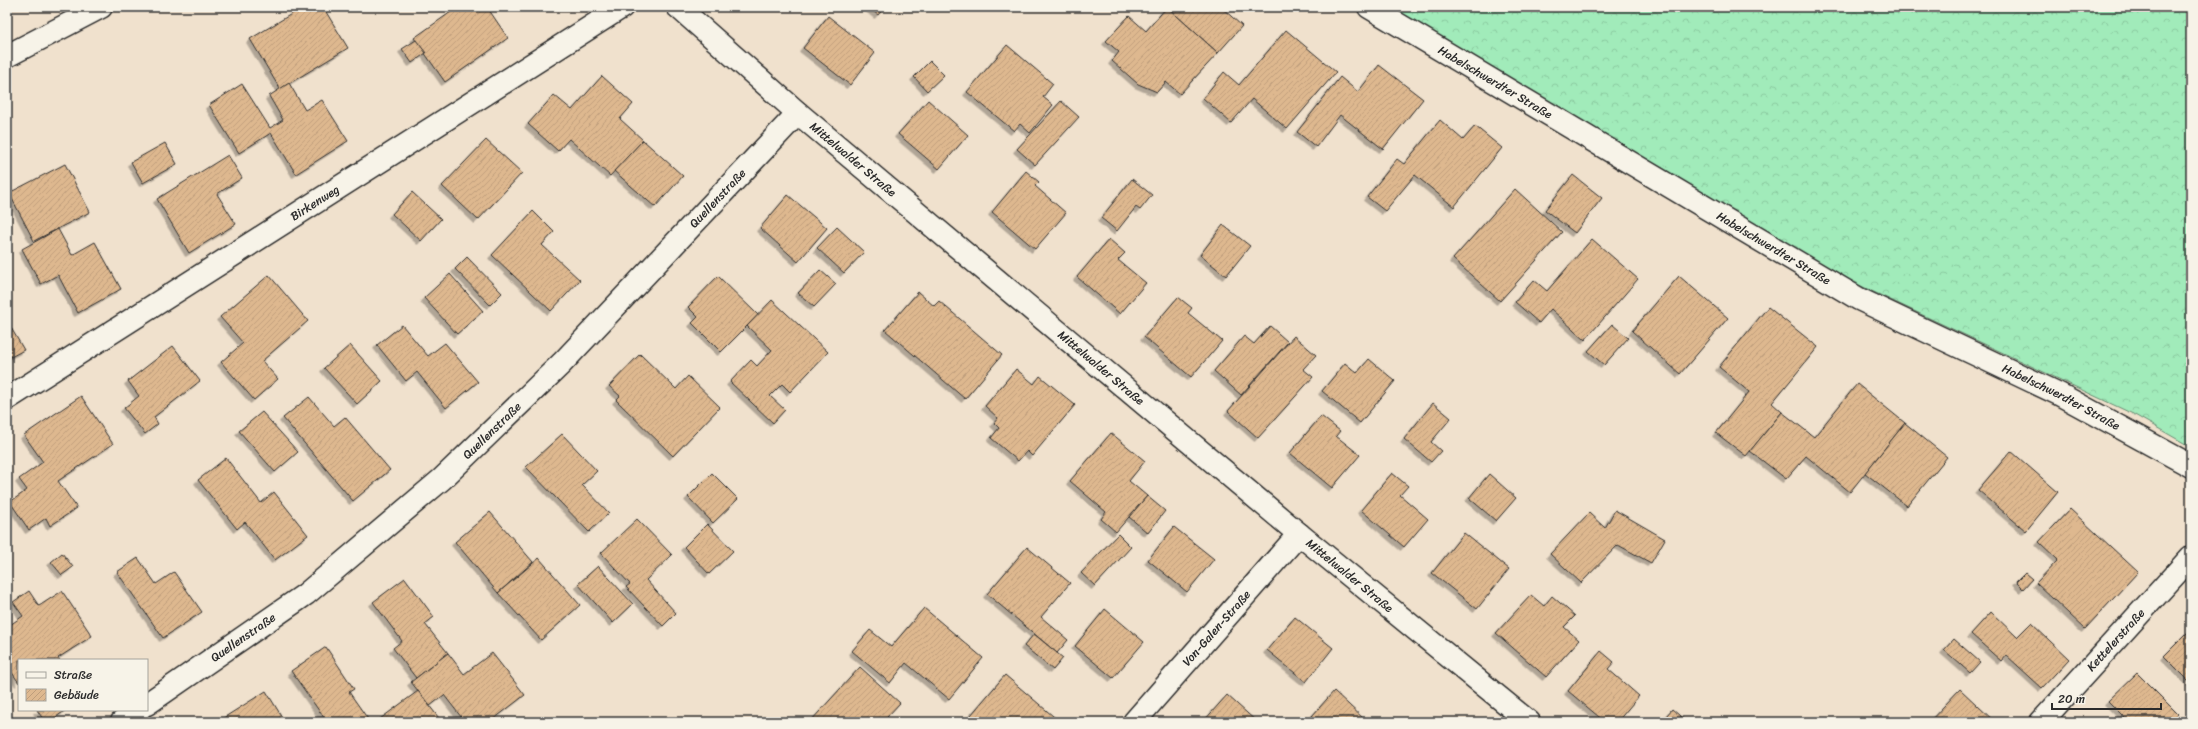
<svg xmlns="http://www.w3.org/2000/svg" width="2198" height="729" font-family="Sriracha,sans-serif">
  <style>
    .forest { fill: url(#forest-crowns); stroke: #668b72 }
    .building { fill: url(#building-hatch); stroke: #2b2b2b; filter: url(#shadow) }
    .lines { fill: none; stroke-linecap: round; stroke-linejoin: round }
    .minor-casing { stroke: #2b2b2b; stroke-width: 25 }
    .secondary-casing { stroke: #2b2b2b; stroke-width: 25 }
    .minor { stroke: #f7f3e8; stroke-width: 22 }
    .secondary { stroke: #f7f3e8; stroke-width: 22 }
    .labels { text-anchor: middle; stroke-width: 4; stroke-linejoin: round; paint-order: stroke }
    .street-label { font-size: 12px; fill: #2b2b2b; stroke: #f7f3e8 }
  </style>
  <defs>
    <pattern id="forest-crowns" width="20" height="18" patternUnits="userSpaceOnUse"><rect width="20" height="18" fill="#a1ebba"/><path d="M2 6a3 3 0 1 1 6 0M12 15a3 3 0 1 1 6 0" fill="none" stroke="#8bcaa0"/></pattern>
    <pattern id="building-hatch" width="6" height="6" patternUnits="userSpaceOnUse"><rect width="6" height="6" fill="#deb88f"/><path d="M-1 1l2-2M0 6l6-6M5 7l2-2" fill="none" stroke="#bf9e7c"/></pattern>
    <filter id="shadow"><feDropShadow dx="-3.5" dy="3.5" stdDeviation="0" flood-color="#0004"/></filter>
  </defs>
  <rect width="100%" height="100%" fill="#f0e1cd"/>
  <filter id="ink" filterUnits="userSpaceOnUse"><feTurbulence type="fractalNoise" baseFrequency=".025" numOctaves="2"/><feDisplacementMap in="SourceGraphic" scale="8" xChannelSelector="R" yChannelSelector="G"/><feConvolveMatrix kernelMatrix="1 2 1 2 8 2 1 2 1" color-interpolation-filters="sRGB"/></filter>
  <g filter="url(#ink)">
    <path class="forest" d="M1391,7H2191V447L2133,414L1846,279Z"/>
    <g class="building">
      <path d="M303,7H323L348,48L280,89L250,39Z"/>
      <path d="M458,7H487L508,38L445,82L414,38Z"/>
      <path d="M868,7H885L878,15Z"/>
      <path d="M1167,7H1221L1242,26L1218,53Z"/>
      <path d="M1167,7L1218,53L1180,94L1166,82L1157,92L1138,84L1112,61L1119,52L1106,41L1129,16L1146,31Z"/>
      <path d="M828,16L875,53L850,85L803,48Z"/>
      <path d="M1286,30L1336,72L1287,129L1252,99L1231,123L1203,98L1224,72L1239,85Z"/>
      <path d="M416,40L426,53L412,63L402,49Z"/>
      <path d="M1007,45L1053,84L1043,97L1053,105L1030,133L1020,124L1014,131L967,92Z"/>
      <path d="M930,61L944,75L927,91L914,77Z"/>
      <path d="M1379,65L1423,99L1383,149L1340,115L1316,147L1297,132L1340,77L1358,92Z"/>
      <path d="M602,76L633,104L620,119L643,140L610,176L569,139L558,151L528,124L554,95L572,110Z"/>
      <path d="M289,83L305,110L322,100L348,141L296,174L271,133L239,153L209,105L242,84L270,128L283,120L269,96Z"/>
      <path d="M928,100L968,135L939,169L898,134Z"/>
      <path d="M1061,101L1079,117L1035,165L1017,149Z"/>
      <path d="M1440,120L1463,140L1475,126L1502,148L1454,207L1415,175L1385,211L1367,197L1397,159L1404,164Z"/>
      <path d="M486,140L522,173L478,220L442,186Z"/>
      <path d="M643,140L683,176L655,207L614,171Z"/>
      <path d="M165,143L177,164L143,183L131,162Z"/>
      <path d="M228,155L242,178L217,194L236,224L189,253L157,199Z"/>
      <path d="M65,164L90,212L34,241L9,193Z"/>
      <path d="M1026,171L1039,182L1035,186L1066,213L1035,249L992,212Z"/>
      <path d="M1573,175L1602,198L1575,233L1545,210Z"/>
      <path d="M1132,179L1152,195L1140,210L1136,207L1117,231L1101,218Z"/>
      <path d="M1515,189L1562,232L1500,301L1453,259Z"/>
      <path d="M412,192L441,219L421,241L392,214Z"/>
      <path d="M788,195L827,228L798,262L760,228Z"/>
      <path d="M533,211L554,232L542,245L580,280L551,311L492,255Z"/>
      <path d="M1223,225L1250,246L1226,276L1200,255Z"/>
      <path d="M837,227L864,252L844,273L817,248Z"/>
      <path d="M58,229L72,255L95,242L121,289L78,313L58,275L41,284L22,249Z"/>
      <path d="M1109,239L1125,253L1118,260L1146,283L1120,314L1077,277Z"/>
      <path d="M1592,239L1638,279L1585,340L1551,309L1539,323L1515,302L1534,280L1547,291Z"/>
      <path d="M467,257L502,293L490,305L455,269Z"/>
      <path d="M820,270L836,284L814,307L798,293Z"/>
      <path d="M450,274L483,311L457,334L424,298Z"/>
      <path d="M269,275L308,321L262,361L278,379L254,400L221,362L243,343L220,317Z"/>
      <path d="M718,276L758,315L721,352L692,323L698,317L688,307Z"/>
      <path d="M1679,276L1728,318L1680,374L1632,331Z"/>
      <path d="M918,292L934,306L939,301L1002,355L965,399L885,330Z"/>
      <path d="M1178,297L1192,308L1188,313L1222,341L1191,377L1144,337Z"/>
      <path d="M772,300L828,352L790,392L782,384L770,396L785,410L773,423L730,382L751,360L757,366L772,350L747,326Z"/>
      <path d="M1768,307L1818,347L1772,403L1782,412L1746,456L1716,433L1749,392L1719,367Z"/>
      <path d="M7,321L24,350L7,359Z"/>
      <path d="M1612,324L1628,338L1604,365L1588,351Z"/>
      <path d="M402,325L428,356L445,343L478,382L446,408L417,372L406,381L377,345Z"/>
      <path d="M1270,326L1288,342L1241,395L1214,371L1244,336L1254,344Z"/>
      <path d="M1294,336L1316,355L1303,369L1313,377L1258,438L1228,411Z"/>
      <path d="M350,345L382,381L357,404L324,368Z"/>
      <path d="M173,346L200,381L154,417L158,424L145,434L124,408L139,396L128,381Z"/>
      <path d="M640,354L676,389L688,376L720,407L673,456L616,400L620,396L609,386Z"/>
      <path d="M1369,359L1395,381L1360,423L1322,391L1345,363L1357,373Z"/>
      <path d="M1016,369L1034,384L1040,376L1075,405L1032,456L1027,451L1018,461L991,438L999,428L994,423L998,418L985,406Z"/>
      <path d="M1857,384L1905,423L1850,492L1806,456L1786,479L1750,451L1782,412L1814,437Z"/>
      <path d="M81,396L113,444L58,481L77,508L50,526L46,518L29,530L10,502L27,490L19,479L43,462L24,435Z"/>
      <path d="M309,397L334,426L345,417L390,470L353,501L283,418Z"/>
      <path d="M1433,403L1451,418L1431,442L1441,451L1431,462L1404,439Z"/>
      <path d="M262,412L298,452L275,472L239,431Z"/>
      <path d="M1321,416L1340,431L1336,436L1360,455L1332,488L1290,453Z"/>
      <path d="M1905,423L1947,457L1907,506L1865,473Z"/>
      <path d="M1111,433L1145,461L1129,481L1147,496L1116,532L1101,519L1106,512L1070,481Z"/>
      <path d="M562,434L597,471L582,485L609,513L589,532L526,467Z"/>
      <path d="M2011,451L2058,492L2026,531L1978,490Z"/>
      <path d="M226,458L261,503L274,492L308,535L275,560L245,522L237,529L198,480Z"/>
      <path d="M712,473L738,499L713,523L688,497Z"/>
      <path d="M1392,473L1408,486L1400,495L1428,519L1404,547L1361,510Z"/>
      <path d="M1489,474L1516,498L1496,521L1469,498Z"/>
      <path d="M1147,496L1165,511L1148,533L1129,517Z"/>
      <path d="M2070,509L2138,572L2085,629L2036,583L2058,560L2039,542Z"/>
      <path d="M1615,510L1665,539L1651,563L1618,545L1581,583L1550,554L1589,513L1605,528Z"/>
      <path d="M490,512L533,562L498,593L455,542Z"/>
      <path d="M637,519L672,555L646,580L676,613L663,626L626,587L630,584L601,553Z"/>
      <path d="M707,524L733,551L709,574L684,547Z"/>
      <path d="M1174,527L1214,559L1187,592L1148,560Z"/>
      <path d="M1464,533L1509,569L1477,609L1432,573Z"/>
      <path d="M1118,534L1131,547L1095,586L1081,573Z"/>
      <path d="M1027,547L1070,583L1041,617L1068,640L1057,653L987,594Z"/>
      <path d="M62,553L73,567L62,575L51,562Z"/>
      <path d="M138,558L156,584L174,572L202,612L163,638L117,572Z"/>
      <path d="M539,558L580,605L541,640L498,593Z"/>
      <path d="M598,566L633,604L613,623L578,584Z"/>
      <path d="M2025,573L2032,579L2023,589L2016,582Z"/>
      <path d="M405,578L434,617L425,624L448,653L416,678L393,648L402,641L373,602Z"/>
      <path d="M29,591L39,606L62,591L92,636L58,658L60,660H19V683L7,665V627L23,616L13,602Z"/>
      <path d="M1531,595L1544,606L1552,596L1575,616L1564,627L1579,640L1546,677L1496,633Z"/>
      <path d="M924,608L983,658L949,699L906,663L890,683L852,651L870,630L891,647Z"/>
      <path d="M1105,609L1144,642L1113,678L1075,646Z"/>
      <path d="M1991,612L2017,637L2031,623L2069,659L2042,688L2006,655L2001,661L1971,634Z"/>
      <path d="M1295,617L1333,648L1306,682L1267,650Z"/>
      <path d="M2191,629V683L2164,656Z"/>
      <path d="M1034,634L1063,658L1053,670L1024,646Z"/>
      <path d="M1954,639L1980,662L1970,673L1944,650Z"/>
      <path d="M326,647L354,689L349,692L370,722H327L291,671Z"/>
      <path d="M1601,651L1614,662L1608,669L1639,696L1617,722H1605L1568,691Z"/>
      <path d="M448,653L464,674L492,653L525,695L490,722H465L444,695L430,706L411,682Z"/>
      <path d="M860,667L900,703L887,717L893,722H810Z"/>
      <path d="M2137,673L2178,714L2170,722H2129L2108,701Z"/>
      <path d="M1005,675L1060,722H965Z"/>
      <path d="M1960,689L1995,722H1929Z"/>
      <path d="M266,691L282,717L274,722H217Z"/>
      <path d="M418,691L442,722H382L380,719Z"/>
      <path d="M1334,691L1364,719L1361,722H1318L1312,716Z"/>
      <path d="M1227,695L1257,722H1203Z"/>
      <path d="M1672,709L1687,722H1661Z"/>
      <path d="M37,710H66L49,722H45Z"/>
    </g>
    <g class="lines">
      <defs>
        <g id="minor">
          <path id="s1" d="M678,7L798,113L1299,534L1529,722"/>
          <path id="s2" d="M1369,7L1859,299L2059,394L2191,466"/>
          <path id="s3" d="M7,399L622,7"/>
          <path id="s4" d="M147,704L306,594L442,479L562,363L798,113"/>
          <path d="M122,722L139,710"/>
          <path id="s5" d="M1134,722L1299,534"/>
          <path id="s6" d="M2041,722L2191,557"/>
        </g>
        <path id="secondary" d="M7,56L101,7"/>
      </defs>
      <use href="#minor" class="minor-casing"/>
      <use href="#secondary" class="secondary-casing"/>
      <use href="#minor" class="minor"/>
      <use href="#secondary" class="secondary"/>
    </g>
  </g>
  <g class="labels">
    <g class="street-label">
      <text dy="4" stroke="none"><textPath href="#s2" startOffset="147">Habelschwerdter Straße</textPath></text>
      <text dy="4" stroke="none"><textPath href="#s1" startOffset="232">Mittelwalder Straße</textPath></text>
      <text dy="4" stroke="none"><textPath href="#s4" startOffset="765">Quellenstraße</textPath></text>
      <text dy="4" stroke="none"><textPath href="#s3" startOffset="365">Birkenweg</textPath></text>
      <text dy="4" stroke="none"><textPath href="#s2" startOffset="471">Habelschwerdter Straße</textPath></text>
      <text dy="4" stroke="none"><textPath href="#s1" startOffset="556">Mittelwalder Straße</textPath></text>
      <text dy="4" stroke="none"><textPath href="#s2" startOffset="795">Habelschwerdter Straße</textPath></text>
      <text dy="4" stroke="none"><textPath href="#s4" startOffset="441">Quellenstraße</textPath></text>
      <text dy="4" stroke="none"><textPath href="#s1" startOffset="880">Mittelwalder Straße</textPath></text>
      <text dy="4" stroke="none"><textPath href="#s5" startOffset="125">Von-Galen-Straße</textPath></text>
      <text dy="4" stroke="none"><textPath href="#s4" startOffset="117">Quellenstraße</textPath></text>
      <text dy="4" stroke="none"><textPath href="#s6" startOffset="111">Kettelerstraße</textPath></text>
    </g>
  </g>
  <rect width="2198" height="729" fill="none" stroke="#f7f3e8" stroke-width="24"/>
  <rect x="12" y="12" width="2174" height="705" fill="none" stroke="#2b2b2b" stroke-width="1.5" filter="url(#ink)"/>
  <rect x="18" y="659" width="130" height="52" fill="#f7f3e8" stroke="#a5a39c"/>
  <rect x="26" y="672" width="20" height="6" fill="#f7f3e8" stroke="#a5a39c"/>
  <text x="54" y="679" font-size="12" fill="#2b2b2b">Straße</text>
  <rect x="26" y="689" width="20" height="12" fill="url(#building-hatch)" stroke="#a5a39c"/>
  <text x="54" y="699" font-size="12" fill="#2b2b2b">Gebäude</text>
  <path d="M2052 703v6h109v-6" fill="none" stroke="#2b2b2b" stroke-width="2"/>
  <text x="2058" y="703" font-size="12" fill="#2b2b2b" stroke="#f7f3e8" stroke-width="3" paint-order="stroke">20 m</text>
</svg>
